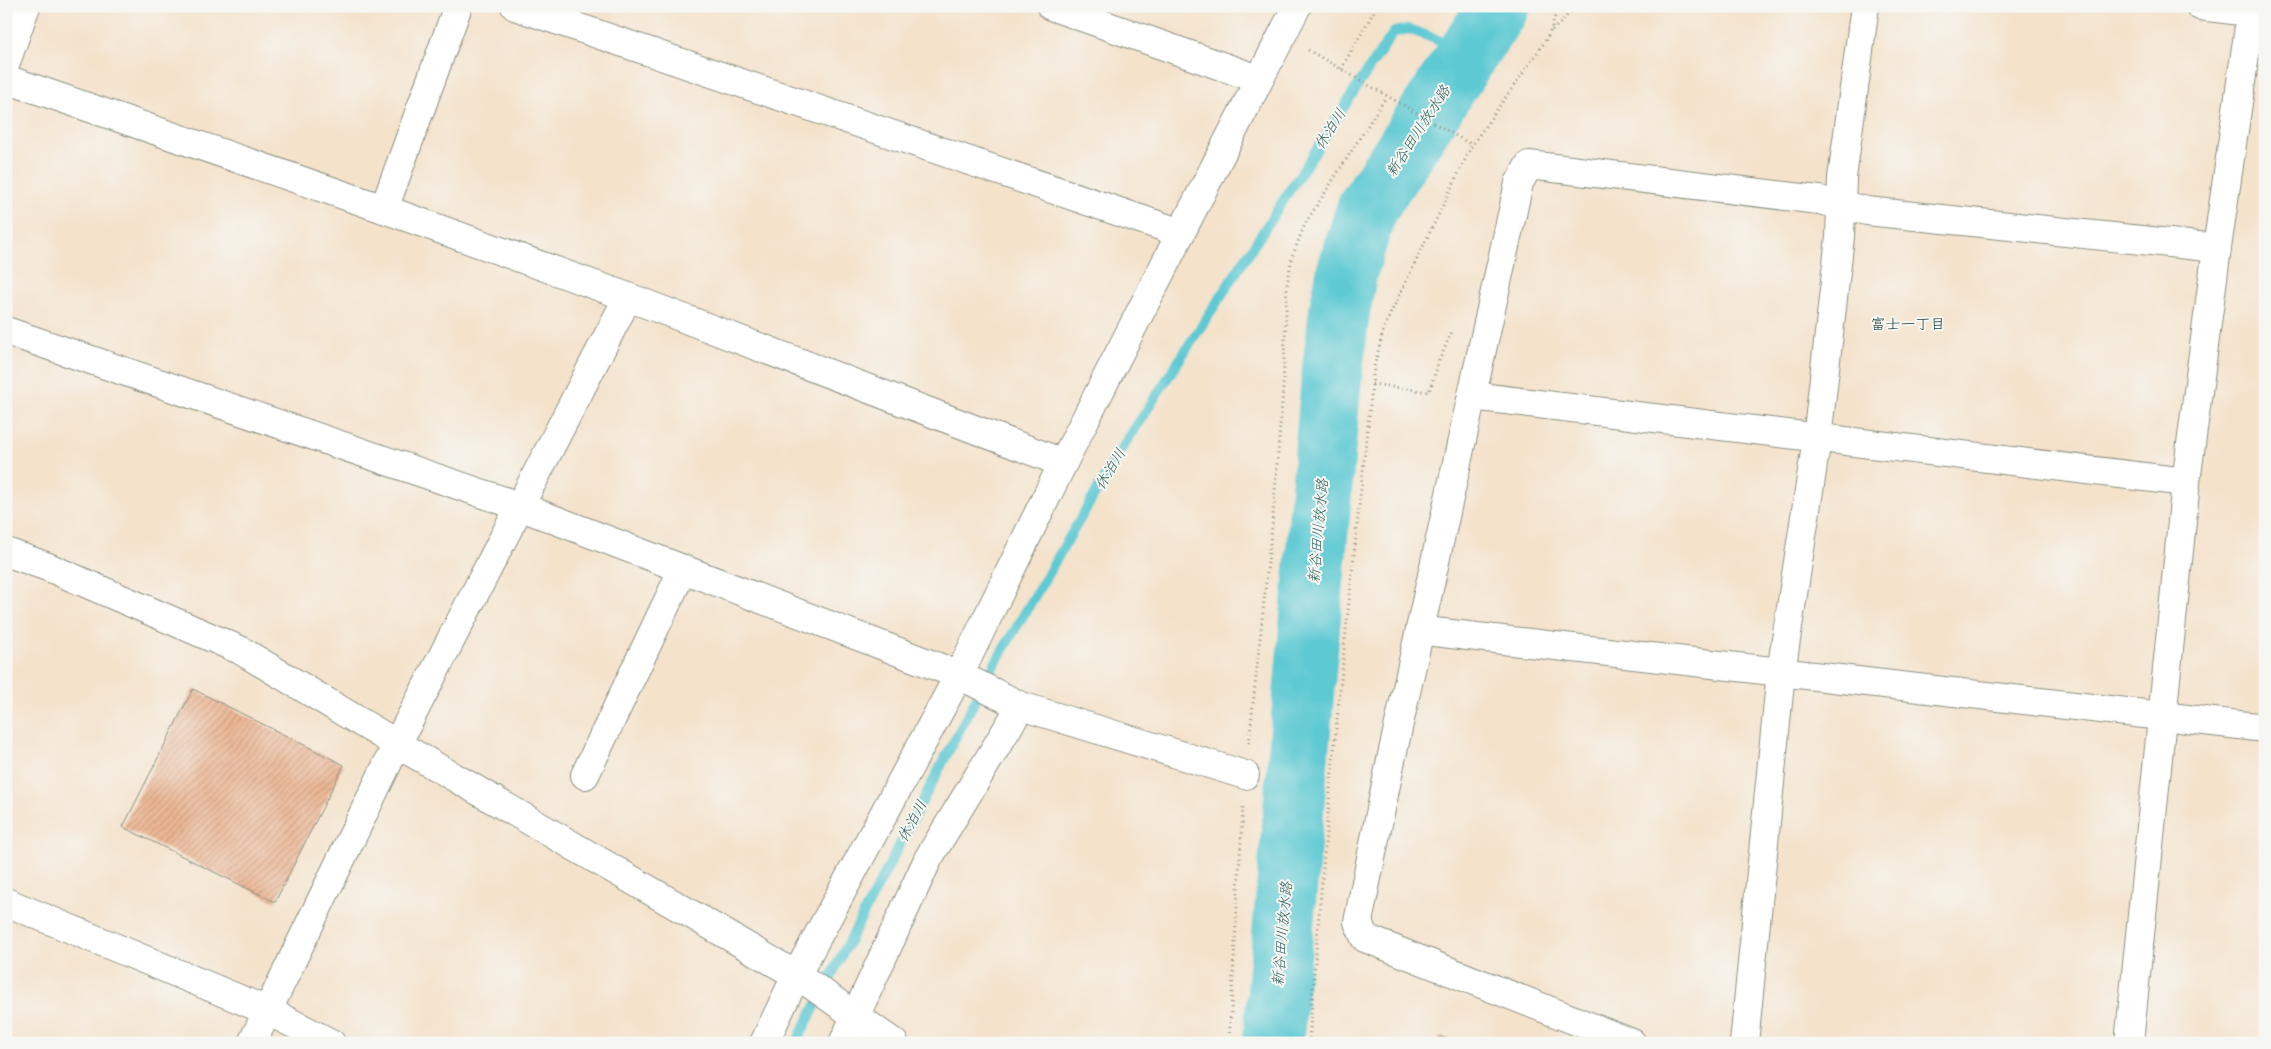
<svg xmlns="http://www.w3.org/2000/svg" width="2271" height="1049" font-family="'Shantell Sans','Klee One',sans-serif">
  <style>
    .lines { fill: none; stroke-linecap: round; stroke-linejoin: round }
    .stream { stroke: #5dc9d3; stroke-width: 10 }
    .river { stroke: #5dc9d3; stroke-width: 61 }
    .building { fill: url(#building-hatch) }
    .minor-casing { stroke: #8a9080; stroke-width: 30 }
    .path { stroke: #8a9080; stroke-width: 3; stroke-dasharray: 1 4; stroke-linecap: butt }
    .minor { stroke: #fff; stroke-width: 28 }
    .labels { text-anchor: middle; stroke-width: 4; stroke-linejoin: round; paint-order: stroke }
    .water-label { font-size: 15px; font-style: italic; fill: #2e605c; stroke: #f6f6f2 }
    .neighbourhood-label { font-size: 15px; fill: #1f3d34; stroke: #f6f6f2 }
  </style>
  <defs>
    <pattern id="building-hatch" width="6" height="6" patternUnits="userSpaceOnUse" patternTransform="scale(1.25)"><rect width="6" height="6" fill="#edb795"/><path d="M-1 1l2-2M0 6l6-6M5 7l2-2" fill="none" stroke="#bf967a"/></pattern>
  </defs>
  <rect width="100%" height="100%" fill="#f6f6f2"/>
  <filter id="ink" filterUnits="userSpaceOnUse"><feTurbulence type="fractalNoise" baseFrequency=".02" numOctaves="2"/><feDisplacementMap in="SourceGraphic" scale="10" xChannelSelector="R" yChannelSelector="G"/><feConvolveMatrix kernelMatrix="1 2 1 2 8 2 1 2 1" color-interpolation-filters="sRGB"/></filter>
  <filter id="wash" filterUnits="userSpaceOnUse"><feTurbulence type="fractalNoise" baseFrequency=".0096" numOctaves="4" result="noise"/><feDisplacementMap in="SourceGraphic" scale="20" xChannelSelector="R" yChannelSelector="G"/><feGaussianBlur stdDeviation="1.12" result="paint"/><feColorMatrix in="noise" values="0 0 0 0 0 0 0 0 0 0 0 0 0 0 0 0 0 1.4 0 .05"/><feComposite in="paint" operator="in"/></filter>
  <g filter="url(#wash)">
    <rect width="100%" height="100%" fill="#f4e2cb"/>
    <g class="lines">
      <path class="stream" d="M796,1043L990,672L1122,448L1372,64L1394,32L1409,29L1469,52"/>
      <path class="river" d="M1273,1043L1331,383L1339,314L1347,272L1367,208L1499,6"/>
    </g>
    <g id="blocks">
      <g class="building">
        <path d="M193,689L344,765L275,902L123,827Z"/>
        <path d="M1439,1037L1467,1042V1043H1438Z"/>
      </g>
    </g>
  </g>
  <g filter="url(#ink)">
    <use href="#blocks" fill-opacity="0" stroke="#8a9080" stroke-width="1"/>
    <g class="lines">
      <defs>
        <g id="minor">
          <path d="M515,6L1181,233"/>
          <path d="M1051,6L1258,79"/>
          <path d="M2200,6L2265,14"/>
          <path d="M6,62L26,6"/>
          <path d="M6,79L384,209L628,297L1063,463"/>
          <path d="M384,209L458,6"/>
          <path d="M6,331L519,506L959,675L1021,706L1245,775"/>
          <path d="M1472,396L2186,482"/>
          <path d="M6,552L48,567L240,650L397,744L803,979L894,1043"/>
          <path d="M1434,632L2265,728"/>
          <path d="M585,775L683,569"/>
          <path d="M6,902L268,1011L331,1043"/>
          <path d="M252,1043L397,744L628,297"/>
          <path d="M764,1043L796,976L959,675L1063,463L1297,6"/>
          <path d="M843,1043L928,859L1021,706"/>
          <path d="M1632,1043L1365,938L1358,922L1391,760L1519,183L1529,165L1819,200L1867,211L2217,248"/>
          <path d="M1744,1043L1781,672L1817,439L1840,237L1842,178L1865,6"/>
          <path d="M2129,1043L2186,482L2217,248L2252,6"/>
        </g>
      </defs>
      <use href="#minor" class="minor-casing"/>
      <g class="path">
        <path d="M1552,30L1563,21L1574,6"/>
        <path d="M1308,50L1472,145"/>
        <path d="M1341,69L1377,6"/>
        <path d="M1372,384L1429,392L1439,361L1452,331"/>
        <path d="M1249,743L1273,516L1283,389L1287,285L1292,257L1305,224L1386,97"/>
        <path d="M1229,1043L1243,806"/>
        <path d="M1309,1043C1325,817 1350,592 1374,367L1385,325L1472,145L1544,43L1551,30L1558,6"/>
      </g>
      <use href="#minor" class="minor"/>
    </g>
  </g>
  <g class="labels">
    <g class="water-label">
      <text transform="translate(1330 129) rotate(-57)" y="5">休泊川</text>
      <text transform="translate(1418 131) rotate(-57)" y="5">新谷田川放水路</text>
      <text transform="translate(1110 469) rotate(-59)" y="5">休泊川</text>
      <text transform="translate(1318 531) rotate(-85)" y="5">新谷田川放水路</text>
      <text transform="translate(912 821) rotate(-62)" y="5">休泊川</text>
      <text transform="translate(1282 934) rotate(-85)" y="5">新谷田川放水路</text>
    </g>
    <g class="neighbourhood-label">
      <text x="1908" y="329">富士一丁目</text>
    </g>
  </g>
  <rect width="2271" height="1049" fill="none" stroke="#f6f6f2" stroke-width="25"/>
</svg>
